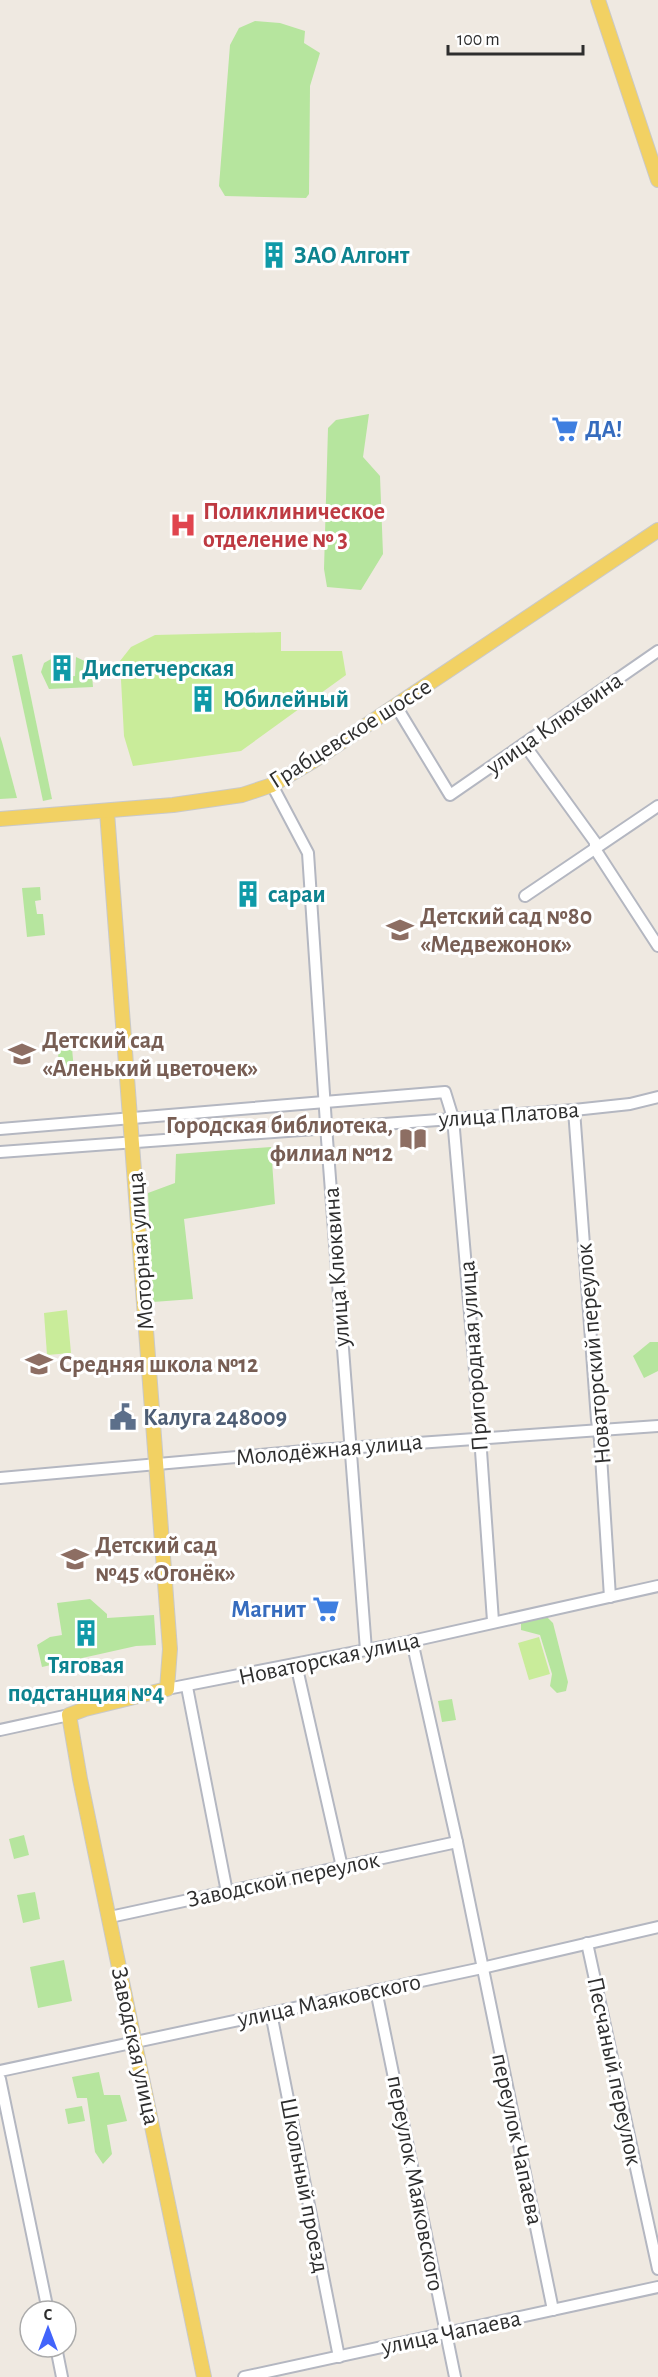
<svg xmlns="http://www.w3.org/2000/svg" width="658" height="2377" font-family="'Alegreya Sans',sans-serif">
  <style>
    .green { fill: #b6e59e }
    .pitch { fill: #c9ec9a }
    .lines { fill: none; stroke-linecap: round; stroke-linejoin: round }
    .minor-casing { stroke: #b4b7c1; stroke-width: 14 }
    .major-casing { stroke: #c9c9c9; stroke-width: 16 }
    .minor { stroke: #fff; stroke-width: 10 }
    .major { stroke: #f2d163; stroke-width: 14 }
    .labels { text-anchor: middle; stroke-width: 6; stroke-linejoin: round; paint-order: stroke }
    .culture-label { font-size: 24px; font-weight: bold; fill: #0d838f; stroke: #fff; text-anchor: start }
    .shop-label { font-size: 24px; font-weight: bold; fill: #366cbe; stroke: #fff; text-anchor: start }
    .health-label { font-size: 24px; font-weight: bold; fill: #be3a42; stroke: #fff; text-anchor: start }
    .street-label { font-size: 24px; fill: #2e2e2e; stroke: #fff }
    .education-label { font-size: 24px; font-weight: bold; fill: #785e54; stroke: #fff; text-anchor: start }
    .service-label { font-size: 24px; font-weight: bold; fill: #4e5e75; stroke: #fff; text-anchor: start }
  </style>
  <rect width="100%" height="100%" fill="#efe9e1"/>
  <g class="green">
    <path d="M255,21L280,23L305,31L304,43L320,53L310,86L309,194L306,198L225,196L219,186L230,45L239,28Z"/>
    <path d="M369,414L363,457L380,476L383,554L361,590L327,587L324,569L328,428L336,420Z"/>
    <path d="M22,654L52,799L43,801L12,656Z"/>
    <path d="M76,657L91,664L93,687L49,689L41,672L44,663L51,659L53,678L75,676Z"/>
    <path d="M0,736L2,742L17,798L0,799Z"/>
    <path d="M40,887L41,900L35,901L37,914H43L45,935L27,937L22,888Z"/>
    <path d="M72,1048L74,1071L59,1073L58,1050Z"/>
    <path d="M271,1147L275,1204L184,1219L193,1299L153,1302L148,1193L175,1183L176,1154Z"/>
    <path d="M650,1342H658V1371L644,1378L633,1356Z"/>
    <path d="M90,1599L107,1614V1618L154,1615L156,1645L136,1646L42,1667L37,1645L50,1637L62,1635L57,1603Z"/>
    <path d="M546,1616L553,1623L568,1682L566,1691L557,1693L550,1686L552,1674L540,1635L521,1630V1622Z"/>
    <path d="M452,1699L456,1720L442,1722L438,1701Z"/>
    <path d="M24,1835L29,1855L14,1859L9,1839Z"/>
    <path d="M35,1892L40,1919L23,1923L17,1895Z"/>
    <path d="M64,1960L72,2001L38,2008L30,1967Z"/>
    <path d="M99,2072L104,2095H120L127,2121L107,2125L112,2154L103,2164L95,2152L87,2098H77L72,2077Z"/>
    <path d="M82,2106L85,2121L68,2124L65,2109Z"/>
  </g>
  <g class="pitch">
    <path d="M281,632V651H342L346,675L241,751L133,766L124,736L120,661L131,647L155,635Z"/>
    <path d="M67,1310L71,1353L47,1355L44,1313Z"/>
    <path d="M539,1637L550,1674L529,1680L518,1643Z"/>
  </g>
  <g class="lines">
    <defs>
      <g id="minor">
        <path d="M396,706L450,795L658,651"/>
        <path d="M524,744L595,842V849L658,946"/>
        <path d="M272,785L308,853L327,1139L366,1650"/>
        <path d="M525,896L658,806"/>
        <path d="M574,1110L597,1420L600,1440L610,1597"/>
        <path d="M0,1129L445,1092L453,1118L477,1394L493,1621"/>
        <path d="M0,1152L574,1110L630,1104L658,1097"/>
        <path d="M0,1478L304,1451L658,1426"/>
        <path d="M412,1641L457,1842L553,2310"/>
        <path d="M296,1664L342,1867"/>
        <path d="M187,1687L227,1892"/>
        <path d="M167,1689L412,1641L658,1586"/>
        <path d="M0,1730L69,1715"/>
        <path d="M110,1917L457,1842"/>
        <path d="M587,1943L658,2269"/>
        <path d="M376,1990L455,2377"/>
        <path d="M271,2013L339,2357"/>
        <path d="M0,2071L482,1968L658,1927"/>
        <path d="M0,2079L48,2311"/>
        <path d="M56,2347L62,2377"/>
        <path d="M244,2377L658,2287"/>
      </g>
      <g id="major">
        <path d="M598,0L658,180"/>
        <path d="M107,812L170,1649L167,1689L85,1709L69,1715L80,1779L204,2377"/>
        <path d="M0,819L173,805L242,795L272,785L313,761L658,530"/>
      </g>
    </defs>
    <use href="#minor" class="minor-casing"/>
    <use href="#major" class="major-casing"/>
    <use href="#minor" class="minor"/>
    <use href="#major" class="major"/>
  </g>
  <defs>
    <symbol id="building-bare" viewBox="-9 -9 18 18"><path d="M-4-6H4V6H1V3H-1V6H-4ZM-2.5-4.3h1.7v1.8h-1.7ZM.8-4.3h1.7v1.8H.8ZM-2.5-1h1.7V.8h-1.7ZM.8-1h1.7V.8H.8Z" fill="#0f9aa8" stroke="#fff" stroke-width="2.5" paint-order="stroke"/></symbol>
    <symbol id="supermarket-bare" viewBox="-9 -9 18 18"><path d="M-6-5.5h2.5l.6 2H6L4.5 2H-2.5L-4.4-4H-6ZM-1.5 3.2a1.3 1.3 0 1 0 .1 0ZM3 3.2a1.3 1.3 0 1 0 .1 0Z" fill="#3f7fe0" stroke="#fff" stroke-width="2.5" paint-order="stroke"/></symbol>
    <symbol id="hospital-bare" viewBox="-9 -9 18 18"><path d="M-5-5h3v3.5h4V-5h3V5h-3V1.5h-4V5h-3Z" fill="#e0444e" stroke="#fff" stroke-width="2.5" paint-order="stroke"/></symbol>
    <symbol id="school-bare" viewBox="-9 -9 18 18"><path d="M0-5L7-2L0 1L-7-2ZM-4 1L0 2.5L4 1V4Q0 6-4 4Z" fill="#8d6e63" stroke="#fff" stroke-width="2.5" paint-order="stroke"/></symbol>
    <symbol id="library-bare" viewBox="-9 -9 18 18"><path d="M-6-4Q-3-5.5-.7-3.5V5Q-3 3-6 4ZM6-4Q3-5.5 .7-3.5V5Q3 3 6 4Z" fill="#8d6e63" stroke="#fff" stroke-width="2.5" paint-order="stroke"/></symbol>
    <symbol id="civic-bare" viewBox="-9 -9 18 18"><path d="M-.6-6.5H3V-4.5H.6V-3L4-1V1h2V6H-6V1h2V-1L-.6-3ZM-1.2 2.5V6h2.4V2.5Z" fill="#5c6f8a" stroke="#fff" stroke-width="2.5" paint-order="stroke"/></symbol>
  </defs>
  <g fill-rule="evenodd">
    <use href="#building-bare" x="255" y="236" width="38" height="38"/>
    <use href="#supermarket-bare" x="546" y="410" width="38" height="38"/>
    <use href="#hospital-bare" x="164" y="506" width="38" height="38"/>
    <use href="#building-bare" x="43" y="649" width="38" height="38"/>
    <use href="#building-bare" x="184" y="680" width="38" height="38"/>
    <use href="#building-bare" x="229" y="875" width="38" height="38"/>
    <use href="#school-bare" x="381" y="911" width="38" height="38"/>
    <use href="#school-bare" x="3" y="1035" width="38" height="38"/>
    <use href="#library-bare" x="394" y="1120" width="38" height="38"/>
    <use href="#school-bare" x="20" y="1345" width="38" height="38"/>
    <use href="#civic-bare" x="104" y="1398" width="38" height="38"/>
    <use href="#school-bare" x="56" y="1540" width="38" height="38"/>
    <use href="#supermarket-bare" x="307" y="1590" width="38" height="38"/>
    <use href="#building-bare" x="67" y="1614" width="38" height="38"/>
  </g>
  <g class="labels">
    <g class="culture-label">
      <text x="294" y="263">ЗАО Алгонт</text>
      <text x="82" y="676">Диспетчерская</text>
      <text x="223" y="707">Юбилейный</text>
      <text x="268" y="902">сараи</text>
      <text x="86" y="1673" text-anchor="middle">Тяговая<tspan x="86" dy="28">подстанция №4</tspan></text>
    </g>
    <g class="shop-label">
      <text x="585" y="437">ДА!</text>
      <text x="306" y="1617" text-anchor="end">Магнит</text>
    </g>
    <g class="health-label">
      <text x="203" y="519">Поликлиническое<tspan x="203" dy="28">отделение № 3</tspan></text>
    </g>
    <g class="street-label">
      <text transform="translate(554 723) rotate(-35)" y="8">улица Клюквина</text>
      <text transform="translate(350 733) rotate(-32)" y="8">Грабцевское шоссе</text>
      <text transform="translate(509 1114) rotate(-4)" y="8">улица Платова</text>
      <text transform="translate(140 1251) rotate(-94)" y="8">Моторная улица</text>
      <text transform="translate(336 1267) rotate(-94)" y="8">улица Клюквина</text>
      <text transform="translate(593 1354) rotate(-95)" y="8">Новаторский переулок</text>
      <text transform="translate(473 1356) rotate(-94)" y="8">Пригородная улица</text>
      <text transform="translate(329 1449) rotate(-5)" y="8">Молодёжная улица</text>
      <text transform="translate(329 1658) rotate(-12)" y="8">Новаторская улица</text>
      <text transform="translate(283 1879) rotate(-12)" y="8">Заводской переулок</text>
      <text transform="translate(329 2000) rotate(-12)" y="8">улица Маяковского</text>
      <text transform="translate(136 2046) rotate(78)" y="8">Заводская улица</text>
      <text transform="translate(615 2071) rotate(78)" y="8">Песчаный переулок</text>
      <text transform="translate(518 2139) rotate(78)" y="8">переулок Чапаева</text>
      <text transform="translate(416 2183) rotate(79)" y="8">переулок Маяковского</text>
      <text transform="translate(305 2185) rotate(79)" y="8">Школьный проезд</text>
      <text transform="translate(451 2332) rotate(-12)" y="8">улица Чапаева</text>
    </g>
    <g class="education-label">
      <text x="420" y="924">Детский сад №80<tspan x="420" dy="28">«Медвежонок»</tspan></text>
      <text x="42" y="1048">Детский сад<tspan x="42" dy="28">«Аленький цветочек»</tspan></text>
      <text x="393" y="1133" text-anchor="end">Городская библиотека,<tspan x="393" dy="28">филиал №12</tspan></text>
      <text x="59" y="1372">Средняя школа №12</text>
      <text x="95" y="1553">Детский сад<tspan x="95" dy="28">№45 «Огонёк»</tspan></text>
    </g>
    <g class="service-label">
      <text x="143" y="1425">Калуга 248009</text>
    </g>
  </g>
  <g transform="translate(48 2329)"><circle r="28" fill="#ffffff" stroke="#ababab" stroke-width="1.5"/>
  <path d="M0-4.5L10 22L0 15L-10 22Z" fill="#4264fb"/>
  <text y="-9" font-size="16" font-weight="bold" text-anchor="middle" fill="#2e2e2e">С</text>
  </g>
  <path d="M448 45v9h135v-9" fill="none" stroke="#2e2e2e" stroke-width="3"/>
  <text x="457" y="45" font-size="18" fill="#2e2e2e" stroke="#ffffff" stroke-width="4.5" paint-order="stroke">100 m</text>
</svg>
